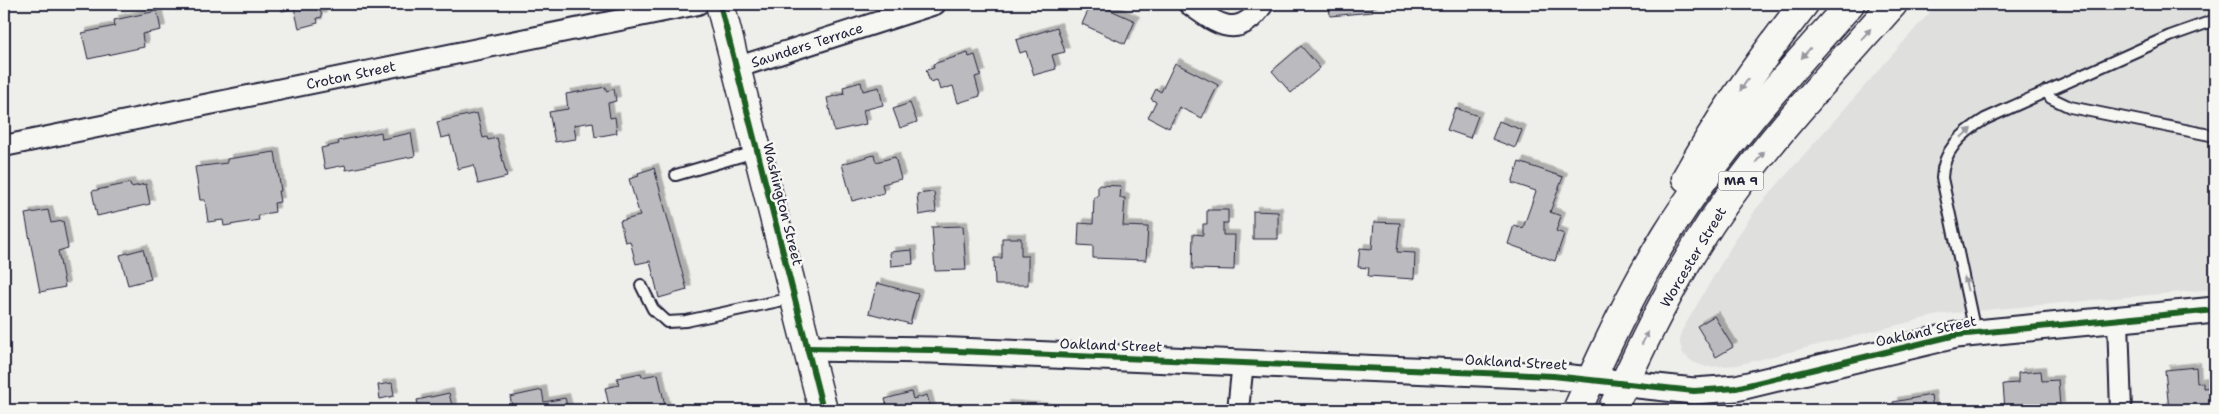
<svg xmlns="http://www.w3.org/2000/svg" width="2219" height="414" font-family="'Shantell Sans',sans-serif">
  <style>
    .built { fill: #dfdfde }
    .building { fill: #bbbbbf; stroke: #22223b; filter: url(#shadow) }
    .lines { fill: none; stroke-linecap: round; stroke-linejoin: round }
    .service-casing { stroke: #22223b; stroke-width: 14 }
    .minor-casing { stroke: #22223b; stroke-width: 24 }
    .tertiary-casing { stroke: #22223b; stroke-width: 29 }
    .primary-casing { stroke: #22223b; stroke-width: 31 }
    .trunk-casing { stroke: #22223b; stroke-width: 31 }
    .service { stroke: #f6f6f2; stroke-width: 10 }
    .minor { stroke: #f6f6f2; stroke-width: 20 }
    .tertiary { stroke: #f6f6f2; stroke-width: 25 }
    .primary { stroke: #f6f6f2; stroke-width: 28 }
    .trunk { stroke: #f6f6f2; stroke-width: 28 }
    .cycleway-casing { stroke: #f6f6f2; stroke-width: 9 }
    .cycleway { stroke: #1b5e20; stroke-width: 6 }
    .oneway { fill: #9797a0 }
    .labels { text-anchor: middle; stroke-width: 5; stroke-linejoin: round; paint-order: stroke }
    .shield { fill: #f6f6f2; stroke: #626272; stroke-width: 1 }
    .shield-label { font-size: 12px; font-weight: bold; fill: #22223b }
    .street-label { font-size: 14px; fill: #22223b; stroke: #f6f6f2 }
  </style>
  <defs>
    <filter id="shadow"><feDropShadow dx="4.5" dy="-4.5" stdDeviation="0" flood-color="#0004"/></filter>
  </defs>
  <rect width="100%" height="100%" fill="#eeeeeb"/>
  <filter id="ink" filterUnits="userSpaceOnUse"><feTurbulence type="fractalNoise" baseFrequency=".02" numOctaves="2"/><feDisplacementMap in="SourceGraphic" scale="10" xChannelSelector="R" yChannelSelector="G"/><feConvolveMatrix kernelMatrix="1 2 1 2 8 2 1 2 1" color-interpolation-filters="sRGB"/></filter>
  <g filter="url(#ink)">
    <path class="built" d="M1937,4H2215V289L1942,314L1737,365L1706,367L1693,362L1683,354L1680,343L1681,332L1735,240L1756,209Z"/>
    <g class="building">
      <path d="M280,4H319L322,17L317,18L318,23L299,28L294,8L282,11Z"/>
      <path d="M795,4H818L797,9Z"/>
      <path d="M1091,4H1097L1135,21L1125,44L1082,24Z"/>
      <path d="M1329,4H1372V12L1330,16Z"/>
      <path d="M157,11L161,30L142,34L144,47L88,59L82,33L115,26L114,20Z"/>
      <path d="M1057,27L1065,52L1052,55L1056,69L1034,75L1026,51L1020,53L1016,40Z"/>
      <path d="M1301,46L1320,68L1291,93L1272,71Z"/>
      <path d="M968,53L969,57L975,55L981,75L975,77L980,96L958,103L953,86L940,90L937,80L930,82L926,70L934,68L933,64Z"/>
      <path d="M1175,63L1218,85L1202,118L1179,107L1169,128L1148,117L1156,102L1151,99L1156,89L1161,92Z"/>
      <path d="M861,82L863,91L879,87L883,105L863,110L866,124L834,131L827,98L844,94L843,87Z"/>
      <path d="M606,87V91L614,89L616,101L608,103L610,118L615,117L617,133L595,137L593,122L574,125L576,139L555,142L549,112L568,109L566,94Z"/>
      <path d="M910,103L917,122L900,128L893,109Z"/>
      <path d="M1455,108L1478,116L1470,138L1447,130Z"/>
      <path d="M477,113L483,138L487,137L488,140L497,138L507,177L478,184L474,165L458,169L450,136L441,138L437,122Z"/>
      <path d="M1499,121L1522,130L1515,148L1492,139Z"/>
      <path d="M381,132L382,139L411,133L415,156L346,170L345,165L325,169L321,148L339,144L338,141Z"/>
      <path d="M275,152L281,191H278L280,202L274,203L275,212L258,215L259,220L224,226L223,220L208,222L205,200H200L195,167L227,163V159Z"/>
      <path d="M874,155L876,162L895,157L901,179L882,184L884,193L852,201L842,164Z"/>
      <path d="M1519,162L1563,177L1550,212L1561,216L1556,231L1564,234L1555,261L1508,244L1514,225L1523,228L1536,191L1512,183Z"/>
      <path d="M654,168L687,290L659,298L650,261L636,264L630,241L625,242L620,221L640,216L629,179L639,176L638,173Z"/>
      <path d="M130,183L131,187L146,184L150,204L97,216L92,191Z"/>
      <path d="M1098,185L1121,186L1120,198H1125L1123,226L1148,227L1146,260L1093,258V246L1078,245L1079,223L1093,224L1094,197H1098Z"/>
      <path d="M934,192L936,212L919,215L917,194Z"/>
      <path d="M48,210L51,223L63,221L68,248L58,251L65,287L40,292L25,214Z"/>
      <path d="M1207,210H1228V223H1223V235H1235L1234,270L1192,269L1193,234L1203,235V224H1207Z"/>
      <path d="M1253,211L1278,212V239H1253Z"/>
      <path d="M1374,222L1400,223L1397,252L1415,253L1414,279L1368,276L1369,268L1358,267L1360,248L1372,249Z"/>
      <path d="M963,226L966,270L935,271L932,227Z"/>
      <path d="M1002,238H1021V256H1028V285H995L994,258H1002Z"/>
      <path d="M143,249L151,279L128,285L120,255Z"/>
      <path d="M912,250L913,264L891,266L890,252Z"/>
      <path d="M877,283L918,294L910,324L869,313Z"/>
      <path d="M1714,316L1733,347L1716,357L1697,326Z"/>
      <path d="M2196,367L2197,383L2203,382V388L2215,387V406L2169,410L2165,370Z"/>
      <path d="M2041,371L2042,381L2058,380L2060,407L2005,410L2003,384L2018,383V373Z"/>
      <path d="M641,373L642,377L658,374L666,410H610L605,388L619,385L617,378Z"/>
      <path d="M392,383L394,396L380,399L378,385Z"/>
      <path d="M542,390L544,402L565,398L568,410H513L510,397Z"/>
      <path d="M911,392L913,399L927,395L931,410H888L885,399Z"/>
      <path d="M449,393L453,410H419L417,400Z"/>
      <path d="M1931,395L1933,410H1895L1893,402Z"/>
      <path d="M1005,405L1047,408V410H1005Z"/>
    </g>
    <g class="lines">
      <defs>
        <g id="service">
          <path d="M2046,91L2051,98L2070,107L2215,136"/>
          <path d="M676,175L755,152"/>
          <path d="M641,285L653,309L667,322L686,321L793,298"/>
          <path d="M1975,332L1942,178C1943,150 1962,133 1985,119L2170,36L2215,20"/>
        </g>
        <g id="minor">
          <path d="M1189,4C1218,25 1239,41 1263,4"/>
          <path d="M735,68L935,4"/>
          <path d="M4,146L698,4"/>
          <path d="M2118,321L2121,410"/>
          <path d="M1238,410L1243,362"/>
        </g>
        <path id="tertiary" d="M807,348L932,350L1553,376L1694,391L1736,388L1956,335L2215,310"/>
        <path id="primary" d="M720,4L823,410"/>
        <g id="trunk">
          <path d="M1686,178C1720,117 1761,58 1804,4"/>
          <path d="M1577,410C1604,351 1632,290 1666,235C1718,151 1785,77 1850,4"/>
          <path d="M1612,410C1641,346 1672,282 1711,223C1764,144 1830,75 1893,4"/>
        </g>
      </defs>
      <use href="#service" class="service-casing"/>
      <use href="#minor" class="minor-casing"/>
      <use href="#tertiary" class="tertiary-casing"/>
      <use href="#primary" class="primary-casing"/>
      <use href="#trunk" class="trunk-casing"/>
      <use href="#service" class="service"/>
      <use href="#minor" class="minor"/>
      <use href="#tertiary" class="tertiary"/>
      <use href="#primary" class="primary"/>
      <use href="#trunk" class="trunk"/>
      <defs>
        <g id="cycleway">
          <path d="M720,4L823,410"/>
          <path d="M807,348L932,350L1553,376L1694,391L1736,388L1956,335L2215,310"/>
        </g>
      </defs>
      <use href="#cycleway" class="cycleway-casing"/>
      <use href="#cycleway" class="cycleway"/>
    </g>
    <defs><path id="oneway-solid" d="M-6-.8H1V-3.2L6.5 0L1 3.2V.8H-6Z" transform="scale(1.25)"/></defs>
    <g class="oneway">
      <use href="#oneway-solid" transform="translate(1866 34) rotate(-49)"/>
      <use href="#oneway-solid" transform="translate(1806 53) rotate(131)"/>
      <use href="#oneway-solid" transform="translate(1744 85) rotate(124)"/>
      <use href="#oneway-solid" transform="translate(1966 133) rotate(-41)"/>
      <use href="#oneway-solid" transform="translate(1760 157) rotate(-52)"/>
      <use href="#oneway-solid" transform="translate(1966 284) rotate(-103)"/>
      <use href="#oneway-solid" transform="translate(1645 338) rotate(-63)"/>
    </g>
  </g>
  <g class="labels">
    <rect class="shield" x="1718.5" y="171.5" width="45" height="19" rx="4"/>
    <g class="shield-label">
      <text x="1741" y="185">MA 9</text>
    </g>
    <g class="street-label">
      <text transform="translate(807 45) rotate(-18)" y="5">Saunders Terrace</text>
      <text transform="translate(351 75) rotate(-12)" y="5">Croton Street</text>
      <text transform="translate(783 204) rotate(76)" y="5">Washington Street</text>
      <text transform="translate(1693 257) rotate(-59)" y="5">Worcester Street</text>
      <text transform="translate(1926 331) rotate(-12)" y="5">Oakland Street</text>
      <text transform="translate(1111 345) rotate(2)" y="5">Oakland Street</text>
      <text transform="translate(1516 362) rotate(3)" y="5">Oakland Street</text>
    </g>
  </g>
  <rect width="2219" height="414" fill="none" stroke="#f6f6f2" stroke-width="20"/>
  <rect x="10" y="10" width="2199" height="394" fill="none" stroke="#22223b" stroke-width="2" filter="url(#ink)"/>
</svg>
